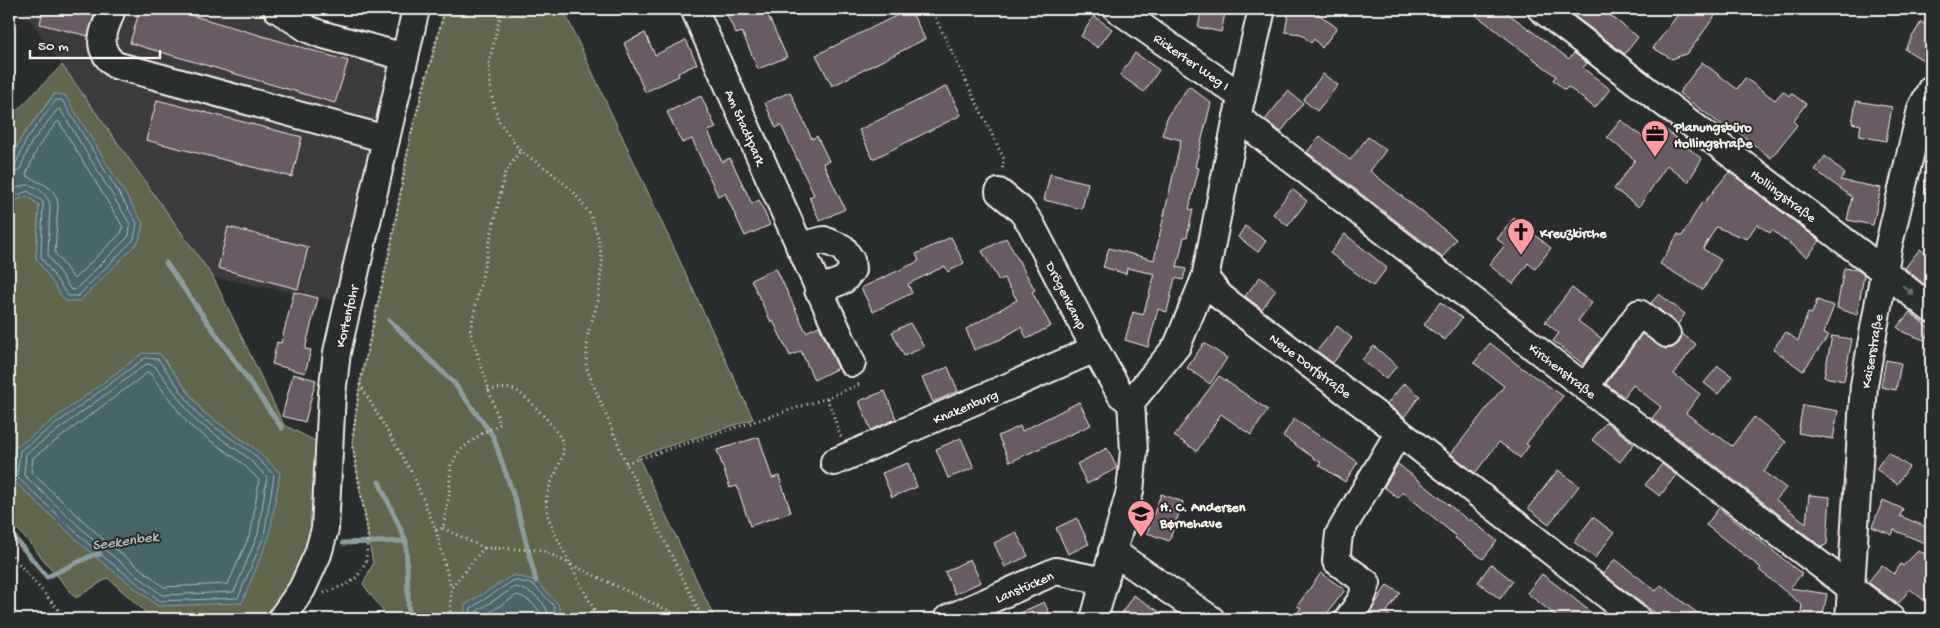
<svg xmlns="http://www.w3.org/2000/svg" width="1940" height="628" font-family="'Gochi Hand',sans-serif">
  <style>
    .built { fill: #3e3a3e }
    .green { fill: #5f664c; stroke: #aaac9a; fill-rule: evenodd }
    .water { fill: #48656c; stroke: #8d9d9e }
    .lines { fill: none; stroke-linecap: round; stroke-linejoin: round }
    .shore { stroke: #afb9b6; stroke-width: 1 }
    .stream { stroke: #8d9d9e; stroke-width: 5 }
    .building { fill: #6b5a64; stroke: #f4f1e8 }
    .minor-casing { stroke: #f4f1e8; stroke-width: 30 }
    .path { stroke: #f4f1e8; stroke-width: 3; stroke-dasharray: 1 4; stroke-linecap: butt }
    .minor { stroke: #2a2d2e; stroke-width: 26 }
    .oneway { fill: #71726f }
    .labels { text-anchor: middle; stroke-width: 4; stroke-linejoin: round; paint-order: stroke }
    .street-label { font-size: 14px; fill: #f4f1e8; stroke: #2a2d2e }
    .poi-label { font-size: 14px; font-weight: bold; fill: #f4f1e8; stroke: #2a2d2e; text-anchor: start }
    .water-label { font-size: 15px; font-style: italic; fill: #afb9b6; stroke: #2a2d2e }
  </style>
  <rect width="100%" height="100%" fill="#2a2d2e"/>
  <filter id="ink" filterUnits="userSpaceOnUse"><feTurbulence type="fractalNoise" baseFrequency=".02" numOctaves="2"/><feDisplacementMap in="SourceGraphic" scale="10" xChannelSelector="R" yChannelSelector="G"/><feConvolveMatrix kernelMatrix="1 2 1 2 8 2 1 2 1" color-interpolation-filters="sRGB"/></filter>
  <g filter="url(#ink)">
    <path class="built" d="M22,9H262L316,42L411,66L356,305L213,277Z"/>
    <g class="green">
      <path d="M445,9H563L753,419L638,456L715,619H389L363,584L373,564L352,443L360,383L391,245L410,137Z"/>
      <path d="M62,65L213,277L284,425L319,443L313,552L271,619H153L108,578L76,598L9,519V207L17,200L27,196L39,205L36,258L65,95L54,94L21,138L9,168V119ZM160,354L203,412L254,448L14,449Z"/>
    </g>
    <g class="water">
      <path d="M55,94L65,95L143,223L139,241L80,301H65L36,258L39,205L27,196L17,200L9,207V168L21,138Z"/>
      <path d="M143,353L160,354L203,412L254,448L280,473L269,537L242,603L158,606L93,555L12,479L14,449Z"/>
      <path d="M513,575L536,581L558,604L562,619H464L465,605Z"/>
    </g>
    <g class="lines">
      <g class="shore">
        <path d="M59,122L123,227L121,233L74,279L55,253L58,205C56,184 38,184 26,175L38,147L56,123Z"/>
        <path d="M9,168L15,166L26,140L56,100H62L137,223L134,239L78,296H68L41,257L43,202L28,191L15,196L9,201"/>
        <path d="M9,174L15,173L20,169L31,143L57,110L60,109L130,224L129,236L76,289L71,290L48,255L50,205C49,197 37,185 28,185C22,185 14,189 9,192"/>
        <path d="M145,358L158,359L199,416L251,452L274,475L264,536L238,598L160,601L96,551L17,477L20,451Z"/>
        <path d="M147,364L155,366L195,420L247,457L267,477L258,534L234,592L162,595L100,546L24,475L26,454Z"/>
        <path d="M149,372L189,425L242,463L259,480L251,532L228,584L164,587L105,541L31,472L33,458Z"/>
        <path d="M469,619L471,608L514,580L534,585L554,606L557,619"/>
        <path d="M475,619L477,611L515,587C533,591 546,601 550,619"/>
        <path d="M483,619L484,616L517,595C528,598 540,607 542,619"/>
      </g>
      <g class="stream">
        <path d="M166,263L282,428"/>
        <path d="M389,320L454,383L493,436L516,503L536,581"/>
        <path d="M379,482L406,541"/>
        <path d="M9,531L47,577L93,555L100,554"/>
        <path d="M343,543L406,541L409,619"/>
      </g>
    </g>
    <g class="building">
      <path d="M43,9H96L88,36L40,24Z"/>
      <path d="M140,9H170L348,61L335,103L130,43Z"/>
      <path d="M724,9H765L787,57L758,69L742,32L736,34Z"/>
      <path d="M910,9L925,39L832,86L816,55Z"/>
      <path d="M1202,9H1226L1221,32L1198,27Z"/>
      <path d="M1289,9H1312L1337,28L1322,48L1314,39L1311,43L1301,34L1285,32Z"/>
      <path d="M1468,9H1502L1569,59L1574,53L1587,63L1583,68L1610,89L1595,108L1568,87L1565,90L1553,80L1556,76Z"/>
      <path d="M1565,9H1602L1638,37L1625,54Z"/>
      <path d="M1682,9H1720L1688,53L1672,59L1653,48Z"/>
      <path d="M1094,16L1112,29L1098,48L1081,36Z"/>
      <path d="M1921,22L1931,27V44L1923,60L1905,49Z"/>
      <path d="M645,33L655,55L686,40L697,64L678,73L679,76L645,92L624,43Z"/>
      <path d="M1135,53L1159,70L1144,92L1120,75Z"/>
      <path d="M1702,62L1737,89L1745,78L1775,100L1783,91L1789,96L1791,93L1806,104L1793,121L1797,125L1771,158L1734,129L1731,132L1679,93Z"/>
      <path d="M1323,74L1338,85L1317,111L1303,100Z"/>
      <path d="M947,86L961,115L873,159L859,130Z"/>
      <path d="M1189,86L1211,103L1195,167L1199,168L1189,209L1193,210L1187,237H1184L1177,267L1186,269L1183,280L1175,278L1167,312L1158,309L1148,347L1125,340L1133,312L1143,315L1155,274L1127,268L1126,274L1103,267L1109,248L1154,260L1181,140L1162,135L1168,115Z"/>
      <path d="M1288,91L1303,103L1281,132L1265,120Z"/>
      <path d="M790,92L812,139L817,136L829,161L823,163L845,209L820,221L809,197L814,195L781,125L776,128L765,103Z"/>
      <path d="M701,96L716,128L708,131L722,162L730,158L752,204L759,200L770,225L745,236L725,193L718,196L692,139L682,143L667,112Z"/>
      <path d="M157,100L302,137L292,177L146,140Z"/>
      <path d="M1856,101L1892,107L1886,141L1859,136L1861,125L1852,123Z"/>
      <path d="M1621,120L1649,142L1661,126L1702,159L1688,182L1667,165L1639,207L1614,189L1635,160L1607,137Z"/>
      <path d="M1320,136L1350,160L1368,137L1386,150L1370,171L1456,239L1443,257L1307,152Z"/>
      <path d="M1825,156L1845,174L1840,180L1881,188L1873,225L1847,220L1852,197L1815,170Z"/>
      <path d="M1729,172L1820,241L1807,257L1772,230L1770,233L1757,224L1747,239L1716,227L1703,249L1721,260L1703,290L1660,264L1678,234L1682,236L1702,202L1704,203Z"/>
      <path d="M1050,174L1088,183L1082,209L1044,200Z"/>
      <path d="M1292,189L1307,201L1288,226L1273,214Z"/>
      <path d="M1514,218L1551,248L1535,269L1528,263L1513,284L1489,265L1505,245L1497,239Z"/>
      <path d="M1245,226L1266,241L1258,252L1238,237Z"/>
      <path d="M228,227L308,247L298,289L218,268Z"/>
      <path d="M1345,234L1387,268L1373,286L1330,253Z"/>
      <path d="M951,237L964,263L948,272L945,266L908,284L912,293L873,312L861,288L919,261L916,254Z"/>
      <path d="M1006,238L1035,290L1032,292L1051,326L1027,339L1021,327L999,340L974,350L966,329L1017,300L1004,278L999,281L982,251Z"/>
      <path d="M1920,249L1931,258V290L1905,268Z"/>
      <path d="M776,268L806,332L819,326L838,368L814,380L801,351L790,356L773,321L771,322L751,280Z"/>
      <path d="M1844,268L1858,270L1864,275L1857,315L1837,308Z"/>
      <path d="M1260,277L1276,290L1262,309L1245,296Z"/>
      <path d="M1572,288L1592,303L1578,321L1602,339L1583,364L1553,341L1559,333L1545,322Z"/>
      <path d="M294,292L318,298L305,349L311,350L305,373L272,364L277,342L281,343Z"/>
      <path d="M1659,294L1685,314L1678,324L1651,303Z"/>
      <path d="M1817,300L1834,306L1823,334L1829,335L1803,371L1773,349L1786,332L1798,341L1808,313L1812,314Z"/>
      <path d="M1440,302L1462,318L1445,340L1424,325Z"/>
      <path d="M1910,312L1931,330L1924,340L1903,332L1897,327Z"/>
      <path d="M910,323L924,347L904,356L892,332Z"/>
      <path d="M1337,326L1352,338L1333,363L1317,351Z"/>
      <path d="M1642,334L1665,349L1672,348L1679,343L1682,334L1696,344L1674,374L1700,394L1686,413L1712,434L1713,432L1732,446L1754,417L1786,442L1764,472L1786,488L1776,500L1806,523L1809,495L1830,497L1827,544L1822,547L1652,418L1661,407L1633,385L1624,397L1606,384Z"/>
      <path d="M1832,336L1852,339L1844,381L1824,377Z"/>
      <path d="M1204,343L1227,358L1210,384L1187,368Z"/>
      <path d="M1490,343L1522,368L1563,396L1526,444L1529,446L1520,458L1499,442L1475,473L1451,454L1504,386L1474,363Z"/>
      <path d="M1374,346L1397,366L1386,379L1362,360Z"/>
      <path d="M1886,360L1901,363L1896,390L1881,387Z"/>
      <path d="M1718,366L1732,376L1718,394L1704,383Z"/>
      <path d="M948,367L958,391L933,402L922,378Z"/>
      <path d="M293,374L316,380L305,422L282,416Z"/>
      <path d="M1219,376L1268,410L1251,435L1221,414L1197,451L1174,436Z"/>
      <path d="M1404,383L1420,396L1404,417L1387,404Z"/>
      <path d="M885,391L896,419L871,430L859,401Z"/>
      <path d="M1079,402L1091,425L1010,462L998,436L1020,426L1022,431Z"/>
      <path d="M1803,405L1838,411L1833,439L1798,433Z"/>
      <path d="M1294,419L1358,462L1345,482L1319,465L1321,463L1283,436Z"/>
      <path d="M1606,422L1634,444L1620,462L1592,440Z"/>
      <path d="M759,437L772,478L779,476L791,512L750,526L737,486L730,488L717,450Z"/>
      <path d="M961,438L974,468L948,478L936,449Z"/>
      <path d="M1107,448L1117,468L1087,484L1077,464Z"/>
      <path d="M1888,452L1909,467L1897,484L1876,469Z"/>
      <path d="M908,463L917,487L892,497L882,473Z"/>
      <path d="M1398,464L1469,521L1470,519L1497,541L1483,559L1455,538L1456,536L1403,492L1398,498L1384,487Z"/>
      <path d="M1662,464L1676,475L1660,496L1645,485Z"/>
      <path d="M1558,470L1579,486L1549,524L1528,508Z"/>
      <path d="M1161,494L1183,502L1169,541L1147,533Z"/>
      <path d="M1883,500L1903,509L1900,516L1931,529L1927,544L1894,530L1892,535L1872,527Z"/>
      <path d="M1719,508L1802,574L1790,588L1827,594L1822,619H1800L1802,605L1759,570L1761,568L1706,525Z"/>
      <path d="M1593,517L1614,533L1595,558L1574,542Z"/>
      <path d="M1077,518L1089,544L1068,554L1056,528Z"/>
      <path d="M1016,532L1028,556L1005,567L994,543Z"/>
      <path d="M1918,551L1931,556V596L1926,602L1910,589L1898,604L1868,582L1882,565L1894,574L1901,564L1903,566Z"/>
      <path d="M970,559L981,582L955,594L945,572Z"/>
      <path d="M1615,559L1656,591L1661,585L1705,619H1663L1603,574Z"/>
      <path d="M1491,564L1513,581L1500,599L1478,582Z"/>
      <path d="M1321,573L1345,590L1323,619H1293L1301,608L1297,606Z"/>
      <path d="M1542,574L1571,596L1599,619H1560L1527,593Z"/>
      <path d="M1387,585L1400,593L1386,613L1394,619H1366Z"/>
      <path d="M1133,595L1171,619H1131L1122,613Z"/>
      <path d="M1044,602L1052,619H1006Z"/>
    </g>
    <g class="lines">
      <defs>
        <g id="minor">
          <path d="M112,9C104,34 93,45 115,65L386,139"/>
          <path d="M277,9L308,29L320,34L405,57"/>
          <path d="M694,9L852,363"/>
          <path d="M1117,9L1242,97"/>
          <path d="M1262,9L1237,117L1205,278L1221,297L1399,432L1637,619"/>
          <path d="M1541,9L1885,272L1931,309"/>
          <path d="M1237,117L1585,387L1892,619"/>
          <path d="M999,192L1020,209L1031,224L1095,349L1121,395L1131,402"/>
          <path d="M799,246L824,240L843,248L851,260L852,270L844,280L818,290"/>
          <path d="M1585,387L1639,313L1667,334"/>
          <path d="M834,462L1095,349"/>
          <path d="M1112,551L1211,619"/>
          <path d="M281,619L302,589L318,554L325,529L332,394L337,352L416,9"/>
          <path d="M947,619L1056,571L1105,581"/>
          <path d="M1094,619L1130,491L1134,451L1131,402L1177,346L1205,278"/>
          <path d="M1348,619L1361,600L1367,583L1336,561L1339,534L1399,432"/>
          <path d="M1849,619L1864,385L1889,244L1921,109L1931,89"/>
        </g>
      </defs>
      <use href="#minor" class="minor-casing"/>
      <g class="path">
        <path d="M502,9L489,62L491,93L498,120L520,151L547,169L573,191L590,214L599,240L602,261L598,301L588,333L586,367L626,463L703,619"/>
        <path d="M931,9L1004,159L1002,171"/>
        <path d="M411,134L445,9"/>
        <path d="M360,384L413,475L436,530L451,588"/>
        <path d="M488,390C498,389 506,387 515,390C525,394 562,434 563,444C566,465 542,486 547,511C549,525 564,550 570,564L686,619"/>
        <path d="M827,398L841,437"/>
        <path d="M353,435L360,383L391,245L410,140"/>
        <path d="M626,463L827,398L860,384"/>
        <path d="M443,528L484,548L451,588L450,619"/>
        <path d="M436,530L443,528L449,496L451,465L459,451L481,434L500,424L470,331L505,173L520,151"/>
        <path d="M484,548L542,550L570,564L599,619"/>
        <path d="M9,552L66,619"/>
        <path d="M324,593L350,583L357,577L366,561L368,533L352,444"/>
      </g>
      <use href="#minor" class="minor"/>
    </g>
    <defs><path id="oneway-solid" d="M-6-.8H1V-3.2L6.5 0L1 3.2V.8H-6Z" transform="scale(1.25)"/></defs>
    <use class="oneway" href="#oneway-solid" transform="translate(1908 290) rotate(39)"/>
  </g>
  <defs>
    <symbol id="office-pin" viewBox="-11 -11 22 30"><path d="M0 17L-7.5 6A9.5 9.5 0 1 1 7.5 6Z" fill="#ff9aa2" stroke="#2a2d2e"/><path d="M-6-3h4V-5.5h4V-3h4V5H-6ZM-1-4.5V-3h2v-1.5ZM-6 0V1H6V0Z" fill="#111"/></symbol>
    <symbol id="church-pin" viewBox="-11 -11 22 30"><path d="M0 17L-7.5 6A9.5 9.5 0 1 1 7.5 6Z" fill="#ff9aa2" stroke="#2a2d2e"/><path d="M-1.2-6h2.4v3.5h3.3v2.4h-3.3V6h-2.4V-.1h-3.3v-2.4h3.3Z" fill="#111"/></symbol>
    <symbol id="school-pin" viewBox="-11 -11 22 30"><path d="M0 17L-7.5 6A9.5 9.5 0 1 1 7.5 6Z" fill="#ff9aa2" stroke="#2a2d2e"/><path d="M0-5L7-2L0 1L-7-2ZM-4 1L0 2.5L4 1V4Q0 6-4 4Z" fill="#111"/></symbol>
  </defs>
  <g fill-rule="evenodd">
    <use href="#office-pin" x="1639" y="118" width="32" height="43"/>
    <use href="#church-pin" x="1505" y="216" width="32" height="43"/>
    <use href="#school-pin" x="1125" y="498" width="32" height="43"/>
  </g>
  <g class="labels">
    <g class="street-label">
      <text transform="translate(1192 61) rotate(35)" y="5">Rickerter Weg I</text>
      <text transform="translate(746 127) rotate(66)" y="5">Am Stadtpark</text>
      <text transform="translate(1784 195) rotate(37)" y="5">Hollingstraße</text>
      <text transform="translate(1067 295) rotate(63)" y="5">Drögenkamp</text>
      <text transform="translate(346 316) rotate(-77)" y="5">Kortenfohr</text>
      <text transform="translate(1871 351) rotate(-80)" y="5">Kaiserstraße</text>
      <text transform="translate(1311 365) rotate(37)" y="5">Neue Dorfstraße</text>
      <text transform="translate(1563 370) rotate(38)" y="5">Kirchenstraße</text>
      <text transform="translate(965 406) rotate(-23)" y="5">Knakenburg</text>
      <text transform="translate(1024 586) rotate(-23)" y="5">Lanstücken</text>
    </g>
    <g class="poi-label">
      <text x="1674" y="131">Planungsbüro<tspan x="1674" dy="16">Hollingstraße</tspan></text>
      <text x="1540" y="237">Kreuzkirche</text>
      <text x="1160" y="511">H. C. Andersen<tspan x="1160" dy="16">Børnehave</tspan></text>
    </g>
    <g class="water-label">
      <text transform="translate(125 540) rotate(-8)" y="5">Seekenbek</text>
    </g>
  </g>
  <rect width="1940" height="628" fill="none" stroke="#2a2d2e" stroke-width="30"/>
  <rect x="15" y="15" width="1910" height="598" fill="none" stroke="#f4f1e8" stroke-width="2" filter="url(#ink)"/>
  <path d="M30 50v8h130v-8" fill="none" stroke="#f4f1e8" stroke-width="2.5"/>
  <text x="38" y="50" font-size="15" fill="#f4f1e8" stroke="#2a2d2e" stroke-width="4" paint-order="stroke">50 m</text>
</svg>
